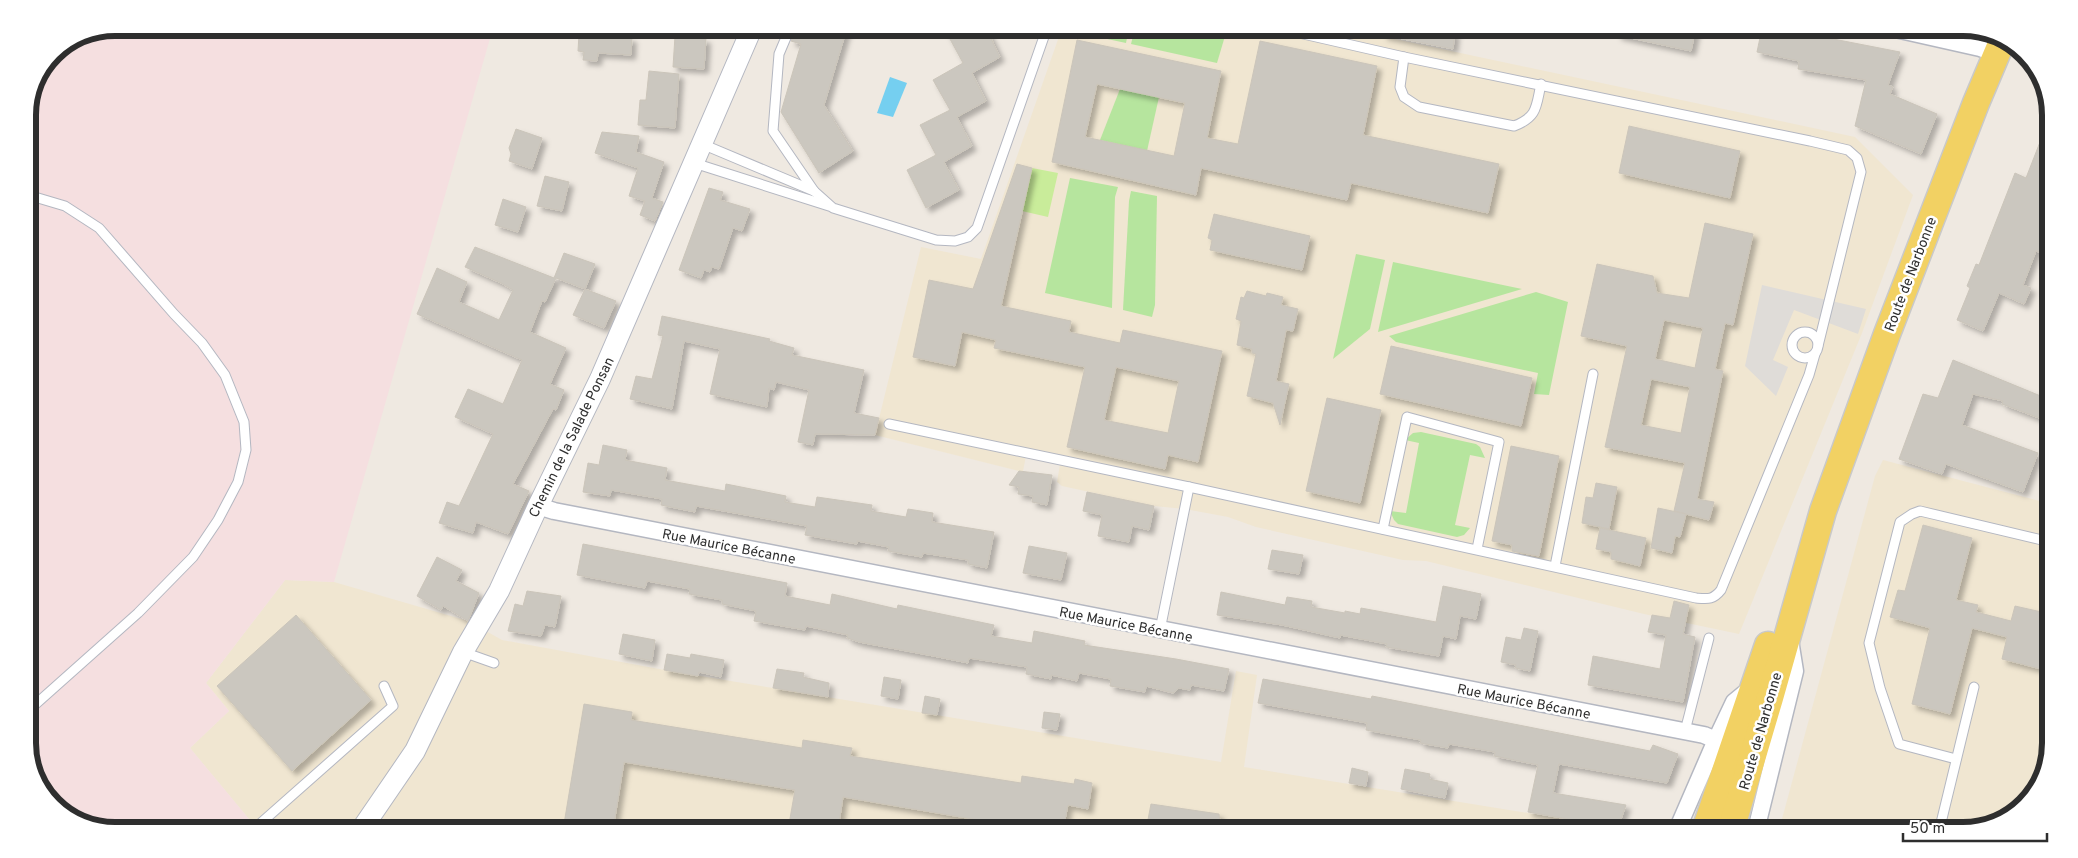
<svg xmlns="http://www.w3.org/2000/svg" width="2078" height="858" font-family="Overpass,sans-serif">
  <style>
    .education { fill: #f0e6d1 }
    .medical { fill: #f5dfe0 }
    .green { fill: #b6e59e }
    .pitch { fill: #c9ec9a }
    .plaza { fill: #dfdcd8 }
    .water { fill: #75cff0 }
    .building { fill: #cbc7bf; stroke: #cbc5ba; fill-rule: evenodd; filter: url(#shadow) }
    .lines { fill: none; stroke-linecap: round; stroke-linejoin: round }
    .service-casing { stroke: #b4b7c1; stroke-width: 11 }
    .minor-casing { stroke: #b4b7c1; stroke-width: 19 }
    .tertiary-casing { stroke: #b4b7c1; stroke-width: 22 }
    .primary-casing { stroke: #c9c9c9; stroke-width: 29 }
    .service { stroke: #fff; stroke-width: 9 }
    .minor { stroke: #fff; stroke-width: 16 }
    .tertiary { stroke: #fff; stroke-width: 20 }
    .primary { stroke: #f2d163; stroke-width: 26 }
    .labels { text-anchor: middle; stroke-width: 5; stroke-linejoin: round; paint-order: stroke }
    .street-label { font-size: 14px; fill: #2e2e2e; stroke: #fff }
    .rim { fill: none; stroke: #2e2e2e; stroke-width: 6 }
  </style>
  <defs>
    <filter id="shadow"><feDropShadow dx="4.5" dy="4.5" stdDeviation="2.5" flood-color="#0004"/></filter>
  </defs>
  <rect width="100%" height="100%" fill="#efe9e1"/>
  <g class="education">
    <path d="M1062,28H1343L1855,137L1913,195L1862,333L1739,634L1644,614L1426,561L1403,560L1256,527L1228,517L1185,509L1154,506L1062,486L1057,482L1060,464L1026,456L1023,471H1019L875,435L921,247L981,259Z"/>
    <path d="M1883,460L2047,503L2044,776L2012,816L1963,830H1779L1875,476Z"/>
    <path d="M285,580L334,582L468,621L502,640L670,671L1221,762L1236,671L1257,675L1244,767L1590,823H1609L1605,830H258L190,748L229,711L206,683Z"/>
  </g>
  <path class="medical" d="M115,28H493L334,582L285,580L206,683L229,711L190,748L258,830H115L82,824L45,796L28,749V109L53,53L82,34Z"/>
  <g class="green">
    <path d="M1065,28H1129L1126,43L1065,30Z"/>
    <path d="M1135,28H1178L1225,36L1217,63L1131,44Z"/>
    <path d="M1120,89L1159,97L1147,151L1100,140Z"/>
    <path d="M1070,178L1118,187L1115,197L1112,308L1045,293Z"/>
    <path d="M1131,191L1157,196L1155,305L1152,317L1123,310L1129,201Z"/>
    <path d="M1356,254L1385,260L1370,329L1333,359Z"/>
    <path d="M1393,262L1522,289L1378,332Z"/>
    <path d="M1536,292L1568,302L1549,395L1534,394L1538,373L1396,342L1389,336Z"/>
    <path d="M1421,432L1476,444L1480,447L1485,458L1470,455L1455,525L1470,528L1464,535L1457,537L1398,524L1394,520L1390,511L1406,513L1419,443L1405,440L1413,433Z"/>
  </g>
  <path class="pitch" d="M1032,168L1058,173L1048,217L1022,211Z"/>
  <path class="plaza" d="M1762,285L1866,309L1858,334L1794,310L1773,360L1788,367L1776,396L1745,366Z"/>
  <path class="water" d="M890,77L907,83L893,117L877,113Z"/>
  <g class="building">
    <path d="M596,28H611L610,36L632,38L631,55L598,53L597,61L583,60L584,52L578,51L579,34L596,35Z"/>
    <path d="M796,28H847L824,105L853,151L819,173L781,112L801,44L791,41Z"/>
    <path d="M944,28H986L1000,57L972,73L986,101L957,117L972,146L944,162L959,190L926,208L907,170L936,155L920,125L950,110L933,80L963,63Z"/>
    <path d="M1384,28H1429L1455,33L1453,49L1383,35Z"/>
    <path d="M1618,28H1696L1691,51L1617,35Z"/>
    <path d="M1762,28L1776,31L1777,28L1900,52L1888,85L1893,87L1890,94L1937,114L1921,154L1855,126L1866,80L1798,69L1799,61L1757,52Z"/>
    <path d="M675,36L706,39L704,69L673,67Z"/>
    <path d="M1077,40L1221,71L1207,138L1238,144L1260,41L1377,66L1363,135L1499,164L1488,213L1351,183L1347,200L1201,168L1196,195L1052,162ZM1097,84L1185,103L1174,156L1085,137Z"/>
    <path d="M649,71L679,74L675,128L638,125L640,100H646Z"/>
    <path d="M2049,119H2050L2049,256L2036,251L2023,285L2031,288L2024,304L1999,293L1983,331L1957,320L1970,288L1967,286L1976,264L1979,265L2015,173L2026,178Z"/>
    <path d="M1629,126L1740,151L1730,198L1619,173Z"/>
    <path d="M516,129L542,138L532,169L509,161L511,154L509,148Z"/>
    <path d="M602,132L639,136L636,152L664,162L652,198L663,202L655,221L640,215L645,201L629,196L638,168L595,153Z"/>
    <path d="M1017,164L1032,168L1001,306L1071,321L1069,332L1120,343L1123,330L1222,351L1198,462L1168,455L1165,469L1067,447L1085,367L994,348L996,340L962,332L955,366L913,357L929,280L973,289ZM1116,367L1179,381L1168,433L1104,420Z"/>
    <path d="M545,176L569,182L562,211L537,206Z"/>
    <path d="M709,188L723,192L720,200L750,209L742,231L733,228L719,269L712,267L710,272L704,270L701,278L679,270Z"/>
    <path d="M503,199L526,207L518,232L495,225Z"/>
    <path d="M1214,214L1310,236L1302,270L1210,250L1212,240L1208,238Z"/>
    <path d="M1705,223L1753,234L1733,325L1725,323L1715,369L1723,371L1697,499L1714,502L1709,520L1674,511L1685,463L1605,447L1627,346L1581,336L1597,264L1653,276L1657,293L1689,298ZM1664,320L1703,328L1695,368L1655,359ZM1651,379L1690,387L1681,433L1641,425Z"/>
    <path d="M475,247L554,278L564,253L595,264L585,289L556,278L545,302L542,301L530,332L566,348L550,384L564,390L556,410L553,409L513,484L529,491L508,534L476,522L473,533L439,523L447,502L459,506L493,434L455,417L468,389L503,404L522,360L417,314L437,268L467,282L459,302L499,320L513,290L501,283L465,267Z"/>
    <path d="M585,289L616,301L604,328L573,315Z"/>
    <path d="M1247,291L1266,296L1267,293L1283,297L1281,305L1298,309L1293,331L1286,330L1276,381L1289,384L1280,425L1273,403L1247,396L1256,354L1252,353V349L1237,345L1241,321L1236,319L1241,297L1244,298Z"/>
    <path d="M662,316L770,339L769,341L794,348L792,355L864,370L854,413L879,418L875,435L815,434L813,445L798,442L809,390L776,382L774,390L769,388L767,407L710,394L720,349L684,341L672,409L630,399L636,376L652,379L663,336L658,335Z"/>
    <path d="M1391,346L1532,378L1521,426L1380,394Z"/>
    <path d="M1953,360L2048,399L2047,421L2002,404L2003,401L1973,394L1962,425L2038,453L2023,492L1946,464L1942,474L1899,459L1923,394L1938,398Z"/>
    <path d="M1327,398L1381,410L1360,503L1306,491Z"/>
    <path d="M603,445L627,450L625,460L667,468L665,480L725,491L726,484L786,496L785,502L815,507L817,497L872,505L871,511L906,517L908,509L933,513L932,522L994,532L987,568L968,564V560L923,553L922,557L888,551L889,547L857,541V544L805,535L807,526L696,506L695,512L661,505L662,499L611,490L610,496L583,492L588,463L599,465Z"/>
    <path d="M1511,446L1559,456L1539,556L1512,551V545L1492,541Z"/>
    <path d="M1019,471L1052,475L1047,505L1032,502L1033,496L1018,494L1019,487L1009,485Z"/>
    <path d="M1596,483L1617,487L1609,529L1582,523L1586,497L1593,498Z"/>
    <path d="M1087,492L1154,506L1149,530L1132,526L1129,542L1098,536L1102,515L1083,511Z"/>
    <path d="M1658,508L1686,514L1680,537L1675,536L1672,553L1651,548Z"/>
    <path d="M1923,525L1972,538L1956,600L1978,605L1976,612L2011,621L2015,606L2046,613L2045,670L2002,659L2007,637L1972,628L1950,714L1912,704L1930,628L1890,617L1898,590L1905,591Z"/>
    <path d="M1600,528L1646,538L1640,566L1611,559V552L1596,549Z"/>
    <path d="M583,544L787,583L785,596L830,605L832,594L897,609L898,605L994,625L991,636L1032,643L1034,631L1085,641L1084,645L1176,659L1229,669L1224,691L1191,685L1190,690L1179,688L1173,693L1146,686L1145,692L1110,686L1111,679L1079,673L1077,681L1051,675V679L1026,674L1027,667L969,658L968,663L928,655L859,642L847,638L848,635L806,626L805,630L754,621L756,611L722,604V600L689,594L690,589L647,581L645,588L577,575Z"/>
    <path d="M1029,546L1067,553L1061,580L1023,573Z"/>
    <path d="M1272,550L1303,555L1299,574L1268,569Z"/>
    <path d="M437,557L462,570L456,581L479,593L468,621L443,606L441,610L417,596Z"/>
    <path d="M1443,586L1481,594L1476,619L1460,616L1456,639L1443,636L1439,656L1386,647L1387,644L1340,635V638L1282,625L1217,615L1221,592L1285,605L1287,597L1312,601L1311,607L1345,613V611L1360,614L1361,608L1436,622Z"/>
    <path d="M527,591L561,596L555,627L545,625L541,636L508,631L515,604L523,606Z"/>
    <path d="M1674,601L1689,605L1683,634L1695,637L1683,702L1588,685L1593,656L1660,669L1666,635L1648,632L1652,615L1670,618Z"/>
    <path d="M296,615L371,700L292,771L217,686Z"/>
    <path d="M1524,628L1538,631L1530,671L1515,668L1516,665L1501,662L1506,637L1521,640Z"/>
    <path d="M623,634L655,640L652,661L619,654Z"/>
    <path d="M667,654L690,658L691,654L724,660L721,677L699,672L698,676L664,670Z"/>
    <path d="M777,669L804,673L803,677L829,683L828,697L773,688Z"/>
    <path d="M884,677L901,680L898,699L881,696Z"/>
    <path d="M1263,679L1371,699L1372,696L1650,751L1653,745L1678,754L1667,783L1559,764L1553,793L1626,805L1618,828L1528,812L1538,765L1494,756L1495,752L1449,744L1448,748L1420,743L1421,740L1366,730L1367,723L1258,703Z"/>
    <path d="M925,696L940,699L937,715L922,713Z"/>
    <path d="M584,704L632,712L631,720L802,748L803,740L852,748L850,756L1021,783L1022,776L1074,784L1075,779L1092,783L1088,809L1068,805L1063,830H1013L1014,826L843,797L838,830H788L795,790L624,762L613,830H563Z"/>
    <path d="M1044,712L1060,714L1057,730L1042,728Z"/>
    <path d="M1352,768L1368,772L1366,786L1349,783Z"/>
    <path d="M1405,769L1430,774L1429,779L1448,783L1445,798L1401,789Z"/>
    <path d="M1151,804L1219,814L1221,830H1146Z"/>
  </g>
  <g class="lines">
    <defs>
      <g id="service">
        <path d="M790,28L779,54L773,131L814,191L833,208L936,240L955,241L968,237L977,228L1047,28"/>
        <path d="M1277,28L1404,57L1810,141L1848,150L1857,158L1861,172L1818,346"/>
        <path d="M1404,57L1400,87L1404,97L1419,107L1514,126C1538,117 1536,106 1541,84"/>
        <path d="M702,144L814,191"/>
        <path d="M694,163L829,206"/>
        <path d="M28,195L65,206L99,228L174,314L202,343L225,375L244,422L246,450L238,482L218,520L193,557L138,613L28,711"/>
        <circle cx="1805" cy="345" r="13"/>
        <path d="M889,424L1189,487L1696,598C1708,599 1713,600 1721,590L1809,375L1815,354"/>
        <path d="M1383,529L1407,417L1499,442L1477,549"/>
        <path d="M1555,566L1593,374"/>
        <path d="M1160,630L1189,487"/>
        <path d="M463,652L494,663"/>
        <path d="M1685,731L1709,638"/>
        <path d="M1956,759L1899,744L1880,688L1869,643L1900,522L1912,514L1920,511L2046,541"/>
        <path d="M253,830L393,706L384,686"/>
        <path d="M1941,830L1940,827L1974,687"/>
      </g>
      <g id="minor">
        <path d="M1891,28L1980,48L1997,54"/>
        <path d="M538,506L554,511L1668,728L1704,735L1716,740"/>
        <path d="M1677,830L1716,740L1734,702L1751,688"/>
        <path d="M1756,830L1795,671L1790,640"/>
      </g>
      <path id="tertiary" d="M361,830L415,751L463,652L499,591L538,506L600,379L752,28"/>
      <g id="primary">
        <path d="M1705,830L1768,645"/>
        <path d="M1731,830L1770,698L1823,511L1887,334L1976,103L2003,39"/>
      </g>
    </defs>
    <use href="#service" class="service-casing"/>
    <use href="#minor" class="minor-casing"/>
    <use href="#tertiary" class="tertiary-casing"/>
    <use href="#primary" class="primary-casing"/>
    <use href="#service" class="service"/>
    <use href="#minor" class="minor"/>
    <use href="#tertiary" class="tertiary"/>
    <use href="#primary" class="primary"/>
  </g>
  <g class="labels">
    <g class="street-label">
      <text transform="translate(1910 274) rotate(-69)" y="5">Route de Narbonne</text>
      <text transform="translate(571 437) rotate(-64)" y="5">Chemin de la Salade Ponsan</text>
      <text transform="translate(729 546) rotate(11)" y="5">Rue Maurice Bécanne</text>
      <text transform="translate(1126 624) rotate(11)" y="5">Rue Maurice Bécanne</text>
      <text transform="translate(1524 701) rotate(11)" y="5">Rue Maurice Bécanne</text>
      <text transform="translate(1760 731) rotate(-74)" y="5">Route de Narbonne</text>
    </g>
  </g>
  <path d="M0 0H2078V858H0ZM115 36H1963A79 79 0 0 1 2042 115V743A79 79 0 0 1 1963 822H115A79 79 0 0 1 36 743V115A79 79 0 0 1 115 36Z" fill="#fff" fill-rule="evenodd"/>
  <path class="rim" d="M115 36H1963A79 79 0 0 1 2042 115V743A79 79 0 0 1 1963 822H115A79 79 0 0 1 36 743V115A79 79 0 0 1 115 36Z"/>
  <path d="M1903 833v8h144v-8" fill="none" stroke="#2e2e2e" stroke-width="2.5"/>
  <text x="1910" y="833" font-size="15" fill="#2e2e2e" stroke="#ffffff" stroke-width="4" paint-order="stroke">50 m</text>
</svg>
